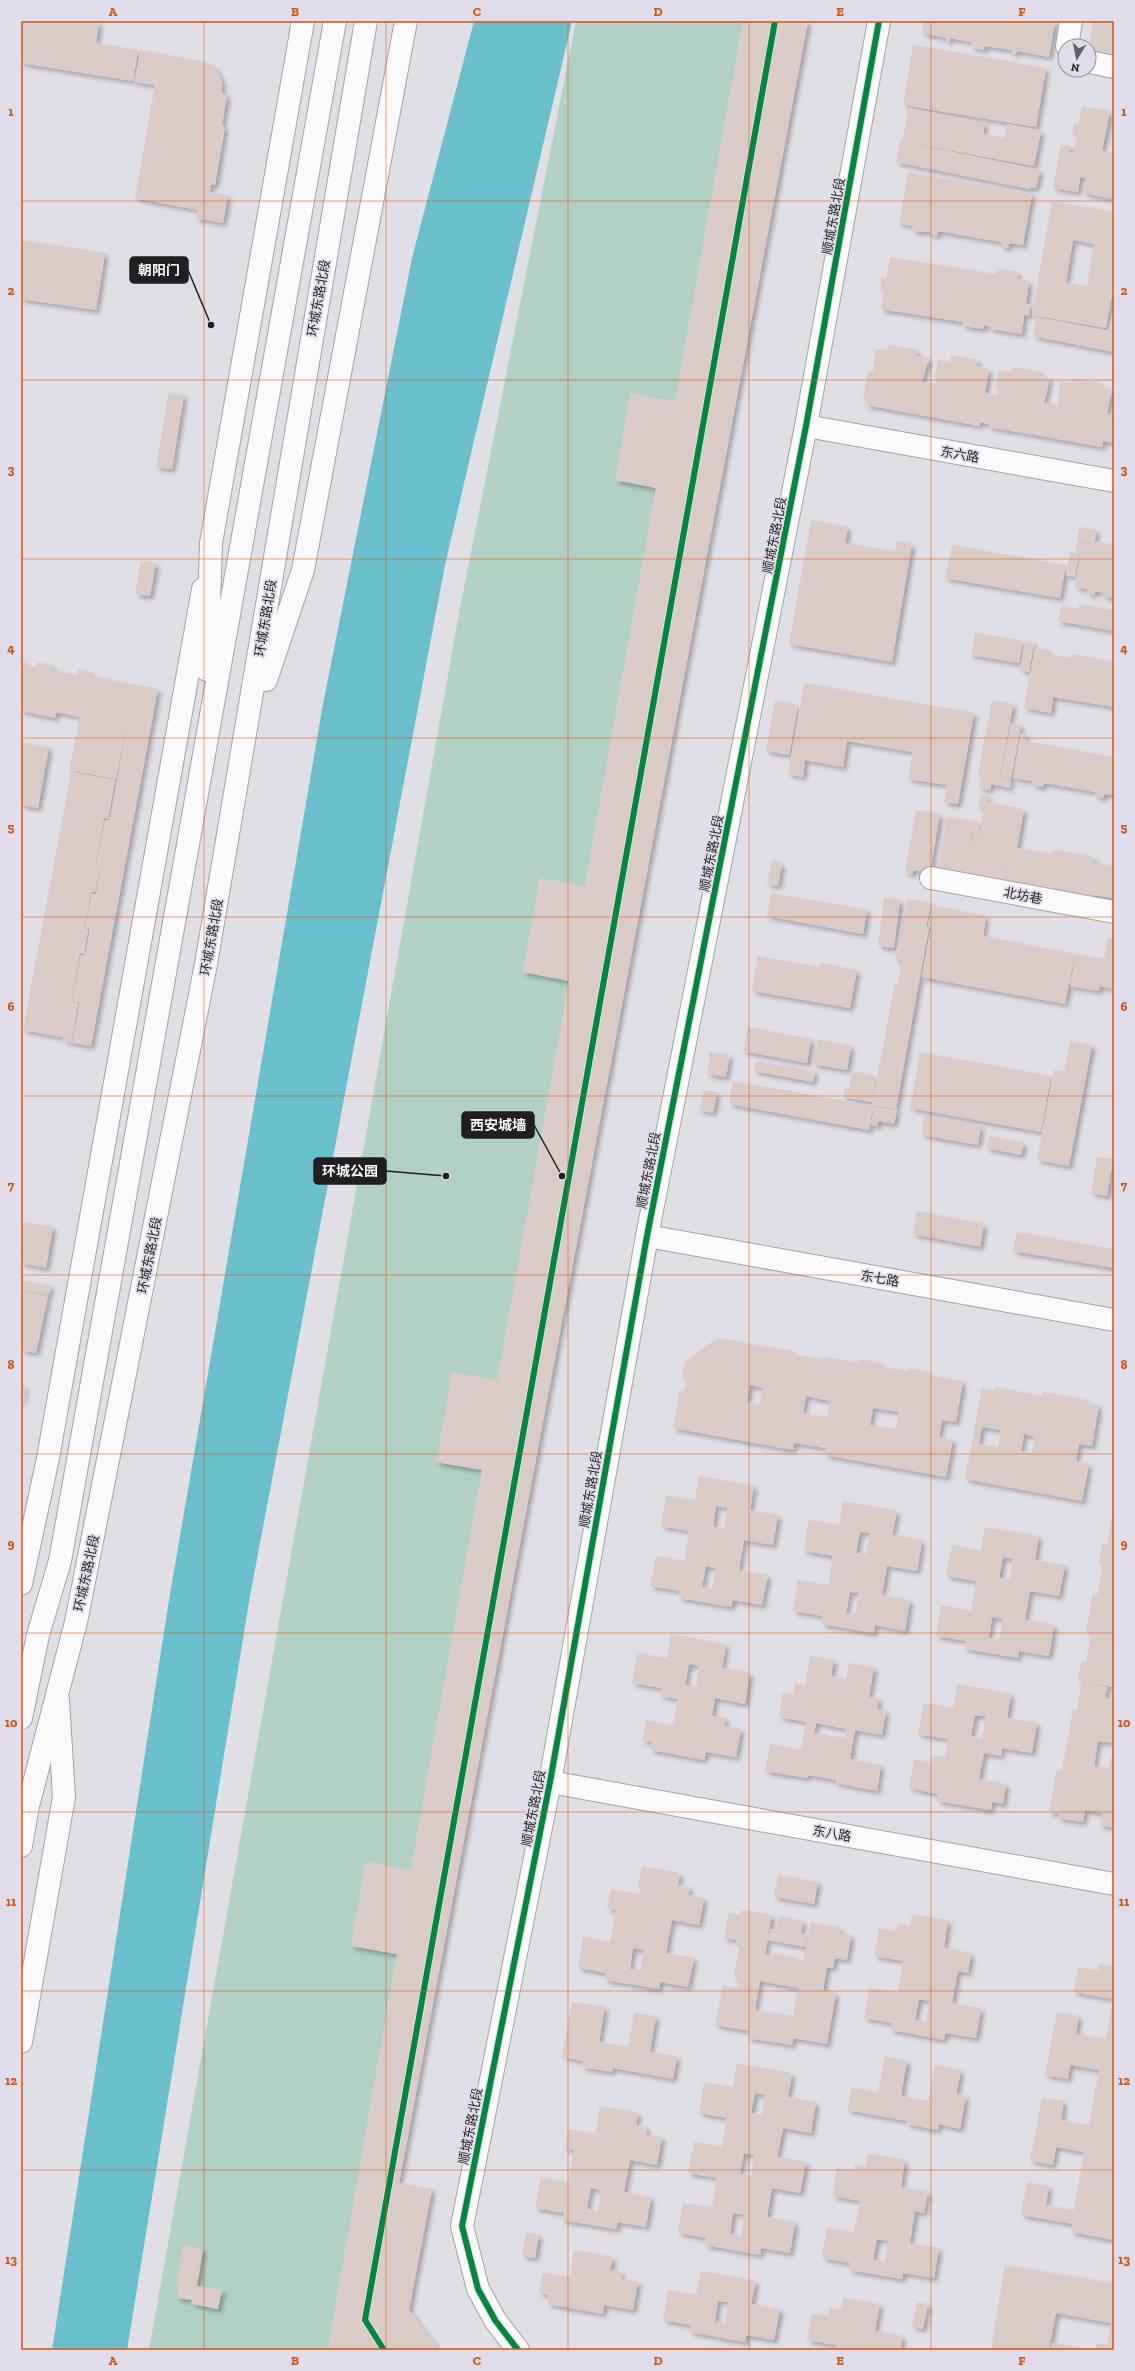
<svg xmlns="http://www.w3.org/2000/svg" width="1135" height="2371" font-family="'Zilla Slab','Noto Sans SC',serif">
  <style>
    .green { fill: #b0d1c4 }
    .water { fill: #6bc0cd }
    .building { fill: #dbcbc7; fill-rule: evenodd; filter: url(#shadow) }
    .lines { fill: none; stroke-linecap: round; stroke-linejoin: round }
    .minor-casing { stroke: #a2a1a6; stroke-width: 24 }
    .major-casing { stroke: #a2a1a6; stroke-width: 24 }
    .minor { stroke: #fafafb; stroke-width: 22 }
    .major { stroke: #fafafb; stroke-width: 22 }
    .cycleway-casing { stroke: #e0dce9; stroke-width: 8 }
    .cycleway { stroke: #00873e; stroke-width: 6 }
    .grid { fill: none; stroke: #d4530e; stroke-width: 1; stroke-opacity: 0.55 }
    .labels { text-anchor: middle; stroke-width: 3.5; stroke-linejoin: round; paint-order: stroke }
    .street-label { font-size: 13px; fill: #201e23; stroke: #e0dce9 }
    .leader { fill: none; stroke: #201e23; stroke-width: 1.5 }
    .callout-dot { fill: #201e23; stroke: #e0dce9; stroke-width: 1.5 }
    .callout { fill: #201e23; stroke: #201e23; stroke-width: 1.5 }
    .callout-label { font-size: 14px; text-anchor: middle; font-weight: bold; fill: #fff }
    .neatline { fill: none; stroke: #d4530e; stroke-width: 1.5 }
    .grid-label { font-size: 13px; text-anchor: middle; font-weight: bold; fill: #d4530e }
  </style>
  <defs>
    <filter id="shadow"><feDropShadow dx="3.5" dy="3.5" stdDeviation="2" flood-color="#0004"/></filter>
  </defs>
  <rect width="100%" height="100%" fill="#e1dfe6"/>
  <path class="green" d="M576,21H743L675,402L631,393L656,488L585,886L540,878L523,972L569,981L411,1870L366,1862L351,1946L397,1954L328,2350H149L460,608Z"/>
  <path class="water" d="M474,21H572L445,565L250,1596L127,2350H52L169,1600L323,704L412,258Z"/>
  <g class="building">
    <path d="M21,21L99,22L96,43L138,50L133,81L21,63Z"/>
    <path d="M743,21H808L399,2183L432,2189L409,2310L439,2350H328L397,1954L351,1946L366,1862L411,1870L482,1470L436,1462L452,1372L497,1380L569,981L523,972L540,878L585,886L656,488L615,480L630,393L675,402Z"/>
    <path d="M924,21H1055L1049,57L1017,51L1016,54H1012V50L985,46L984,50L971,47V42L950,38V42L946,41V38L922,33Z"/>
    <path d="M1093,21H1114V55L1089,51Z"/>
    <path d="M913,45L1046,68L1036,127L903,105Z"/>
    <path d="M141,50L205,62L216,68L222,81V93L227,95L222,125L225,127L215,185H211L210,192L228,195L223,223L196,218L198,210L135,198L155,85L134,82Z"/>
    <path d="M1082,106L1110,111L1102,151L1114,153V199L1083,193L1086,178L1080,177L1078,192L1053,188L1061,145L1070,146L1069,152H1074L1077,134L1072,133L1074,123L1079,124Z"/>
    <path d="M909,108L985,123L983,134L1004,138L1007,124L1041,131L1034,166L902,141Z"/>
    <path d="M900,141L1040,170L1036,188L1030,187V189L896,162Z"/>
    <path d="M908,172L1032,194L1023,245L1009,243L1008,248L1001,247V242L938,231L937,236L930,234V232L912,231L913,226L899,223Z"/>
    <path d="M1052,201L1114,212V284L1106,328L1032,315ZM1073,240L1094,244L1087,286L1066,283Z"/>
    <path d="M21,240L105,253L96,310L21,299Z"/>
    <path d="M890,257L996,274L997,269L1018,272L1017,279L1029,281L1026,304H1030L1029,316L1024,315L1022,334L990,329L991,327L984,325L983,329L963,326V322L881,309L884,290L880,289L882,278L886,279Z"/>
    <path d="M1114,304V330L1109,329Z"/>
    <path d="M1037,317L1114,332V352L1033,336Z"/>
    <path d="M888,345L917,350L916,356L929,358L922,382L936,384L937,378L934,377L938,360L950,362L951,355L978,360L976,366L989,369L985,393L997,395L998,388H995L999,370L1011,373L1012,367L1040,372L1039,376L1050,378L1044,403L1058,405L1060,381L1072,383L1073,378L1101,383L1100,387L1112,389L1107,414L1113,415L1111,425H1114V443L1103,441L1102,447L989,427V424L980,422V426L866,405L867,399L863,398L868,371L874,372L875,367L873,366L876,349L887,351Z"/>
    <path d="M169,392L184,395L172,469L156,467Z"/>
    <path d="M811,520L848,527L845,543L895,552L897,541L912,544L892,662L789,644Z"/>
    <path d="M1080,527L1097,530L1094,544L1077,541Z"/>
    <path d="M1096,541L1114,545V593L1112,598L1103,597L1104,593L1095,591L1094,595L1087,594V589L1075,587L1082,543L1095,545Z"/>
    <path d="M1077,542L1081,543L1075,577L1066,575L1070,552L1075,553Z"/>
    <path d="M952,545L1066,565L1060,598L945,578Z"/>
    <path d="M141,561L156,563L150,596L135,594Z"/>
    <path d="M1079,604L1114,610V631L1058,621L1061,606L1079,609Z"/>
    <path d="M975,633L1023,641L1019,663L971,655Z"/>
    <path d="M1025,641L1034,643L1029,672L1020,670Z"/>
    <path d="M1035,648L1048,650V654L1071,658L1072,654L1114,662V707L1053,697L1051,713L1024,708Z"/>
    <path d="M21,659L24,660L23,665L37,667V662L52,665L51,670L77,675L78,669L91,672V676L158,689L91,1046L63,1041V1038L73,1040L80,1002L72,1001L81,955L85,956L88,942L90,928L85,927L92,893L96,895L101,867L96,866L105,820H109L111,814L132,700L116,779L69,770L80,717L56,712L55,718L21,711Z"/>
    <path d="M804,683L974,713L958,804L944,802L947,785L908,779L913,752L847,741L843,767L805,760L803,777L788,774Z"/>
    <path d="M992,700L1013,704L1000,778L1011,780L1010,788L991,784L990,790L979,788L982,774L978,773Z"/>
    <path d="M775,701L798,705L789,755L766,751Z"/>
    <path d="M1011,723L1021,725L1011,779L1001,777Z"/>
    <path d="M1021,733L1026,734L1025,741L1114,757V795L1104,794L1103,798L1095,796V792L1044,783L1043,787L1032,785L1033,781L1013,778Z"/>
    <path d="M21,742L49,747L38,808L21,805Z"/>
    <path d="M71,772L115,780L108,819L104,818L95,867L100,868L95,892H91L84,928L88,929L84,954L80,953L71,1002L78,1003L72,1039L23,1030Z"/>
    <path d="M981,795L988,796L987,802L1024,809L1017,848L1052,854V849L1094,857L1093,862L1114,866V898L1094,895L1093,903L1005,887L1009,867L968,859L1008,867L1005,884L937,872L947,817L980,822L978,833L972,832L969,856L973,833L979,834L984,808L978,807Z"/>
    <path d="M916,810L940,814L930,873L913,870L912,874L905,872Z"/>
    <path d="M772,860L782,864L778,886L767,884Z"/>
    <path d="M771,893L867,910L863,934L767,916Z"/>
    <path d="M884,897L900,900L894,948L878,946Z"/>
    <path d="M907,899L931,903L926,927H929L896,1109L872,1105L895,983L898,984L902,961L895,960Z"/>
    <path d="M932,905L986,916L983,936L1075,954L1065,1004L922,977L931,927L928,926Z"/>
    <path d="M1108,937L1114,938V989L1100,986L1099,991L1070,986L1076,954L1104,959Z"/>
    <path d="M758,956L819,967L820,963L857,970L850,1008L752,991Z"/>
    <path d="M748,1027L811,1039L807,1063L743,1051Z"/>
    <path d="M818,1039L851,1046L847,1070L813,1064Z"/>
    <path d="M1070,1041L1092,1045L1069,1166L1037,1160L1054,1070L1064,1072Z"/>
    <path d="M710,1052L730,1055L726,1077L707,1074Z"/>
    <path d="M920,1052L1051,1076L1041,1132L910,1108Z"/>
    <path d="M756,1061L815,1071L813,1082L754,1071Z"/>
    <path d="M852,1071L876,1076L872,1102L843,1097L845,1088L849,1089Z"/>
    <path d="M733,1081L873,1106L869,1130L729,1104Z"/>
    <path d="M704,1090L717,1093L713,1113L699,1110Z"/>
    <path d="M874,1107L897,1110L894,1124L878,1121V1126L871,1125Z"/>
    <path d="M924,1116L981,1126L978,1145L922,1135Z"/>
    <path d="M989,1136L1024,1143L1021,1155L986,1148Z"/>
    <path d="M1097,1157L1113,1159L1107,1196L1091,1193Z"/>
    <path d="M917,1211L984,1224L980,1247L913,1234Z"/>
    <path d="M23,1222L53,1227L46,1268L21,1263Z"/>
    <path d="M1017,1232L1114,1249V1268L1013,1251Z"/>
    <path d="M21,1280L51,1286L49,1295L21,1290Z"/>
    <path d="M21,1291L48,1296L36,1353L21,1350Z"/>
    <path d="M717,1338L792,1351L791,1354L824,1360L825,1357L858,1363L859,1359L881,1363L882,1367L907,1371L908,1368L929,1372L928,1375L963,1381L956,1422L942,1420L939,1437L953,1439L946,1477L825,1455L826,1448L794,1443L793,1450L673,1428L680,1391H684L686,1379L682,1377L685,1362ZM750,1385L763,1388L759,1404L747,1402ZM806,1396L830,1401L827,1417L803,1413ZM873,1408L899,1412L896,1429L870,1425Z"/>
    <path d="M21,1385L25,1386L22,1405H21Z"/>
    <path d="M995,1387L1042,1396L1043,1392L1087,1400V1403L1099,1405L1092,1446L1079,1444L1076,1461L1089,1464L1082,1501L965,1479L982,1388L995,1391ZM982,1427L1001,1430L998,1447L979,1444ZM1024,1434L1035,1437L1032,1453L1021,1451Z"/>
    <path d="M699,1476L754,1486L750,1510L778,1515L773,1545L744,1540L739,1570L768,1575L762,1605L733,1600L731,1607L679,1598L680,1591L650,1586L656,1556L684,1561L689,1531L661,1526L666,1495L695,1500ZM716,1506L727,1508L724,1529L713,1527ZM706,1566L716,1568L712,1589L702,1587Z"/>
    <path d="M843,1501L897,1511L892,1535L922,1540L917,1571L887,1566L882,1595L910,1600L905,1631L875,1625L874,1633L821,1624L823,1616L793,1611L798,1580L828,1585L833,1556L804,1551L809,1520L839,1525ZM860,1532L870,1533L866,1554L856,1553ZM850,1592L859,1593L855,1614L846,1613Z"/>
    <path d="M1114,1507V1545L1107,1543Z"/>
    <path d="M985,1527L1039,1536L1035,1560L1065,1565L1059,1596L1030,1591L1025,1620L1054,1625L1049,1656L1019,1651L1018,1658L965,1649L966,1641L936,1636L941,1605L971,1611L976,1581L946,1576L952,1545L981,1551ZM1003,1557L1013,1559L1010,1580L999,1578ZM992,1617L1003,1619L999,1640L989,1638Z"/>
    <path d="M1102,1544L1114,1546V1687L1078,1681L1081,1662H1086L1091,1633L1086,1632L1093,1593L1098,1594L1103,1564L1099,1563Z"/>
    <path d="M671,1634L726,1644L722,1668L750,1673L745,1704L715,1698L712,1716L726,1718L724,1726L741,1729L736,1757L706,1752L704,1760L651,1750L652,1742L642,1741L646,1720L673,1726L678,1699L660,1696L662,1688L632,1683L637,1653L667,1658ZM689,1664L699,1666L696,1687L685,1685Z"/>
    <path d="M810,1656L834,1660L831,1676L846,1679L849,1663L874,1667L869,1697L879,1698L877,1709L886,1711L882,1735L855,1730L850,1759L881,1765L877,1791L836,1783V1780L808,1775L807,1778L765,1771L770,1744L801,1750L806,1722L779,1717L783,1692L793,1695L795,1683L805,1685ZM816,1723L846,1729L845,1738L814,1733Z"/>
    <path d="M1082,1682L1107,1687L1105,1698L1114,1700V1743L1098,1741L1094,1766L1109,1768L1114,1744V1828L1100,1825L1102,1813L1085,1810L1083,1822L1058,1818L1059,1814L1049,1812L1057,1769L1062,1770L1073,1709L1077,1710Z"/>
    <path d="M958,1684L1011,1694L1007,1718L1037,1723L1032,1753L1002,1748L1001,1756L984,1753L979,1779L1006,1784L1003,1804L992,1802L991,1810L937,1801L938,1794L909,1788L914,1759L932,1762L933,1755L945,1757L948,1739L918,1734L924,1703L953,1708ZM975,1715L986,1716L982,1738L971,1736Z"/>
    <path d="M642,1866L680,1873L678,1885L690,1887L688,1895L704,1898L699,1925L672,1920L666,1953L694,1958L688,1987L660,1982L659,1989L605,1980L606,1973L578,1968L583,1937L610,1942L616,1910L607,1909L611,1889L640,1894L641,1888L638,1887ZM633,1948L644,1950L640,1970L630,1969Z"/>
    <path d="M778,1875L818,1882L814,1904L774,1897Z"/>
    <path d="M741,1910L772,1915L765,1954L773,1956L774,1953L795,1957L794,1959L803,1961L811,1922L840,1928V1933L851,1935L847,1960L835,1958L833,1968L827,1967L823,1991L836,1993L827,2044L793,2038L792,2045L748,2038L749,2031L715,2025L723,1985L737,1988L739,1978L734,1977L740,1943H736V1940L724,1938L729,1913L740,1915ZM760,1981L798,1988L793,2016L755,2010Z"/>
    <path d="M912,1914L948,1920L944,1948L971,1953L968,1973L958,1971L952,2003L981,2008L976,2038L945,2033L944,2040L891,2030L892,2023L864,2018L869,1988L898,1993L903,1961L874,1956L879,1928L896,1931L898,1924L910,1926ZM919,1999L930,2001L926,2022L915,2020Z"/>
    <path d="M779,1916L803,1921L801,1933L807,1934L805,1947L768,1940L771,1929L776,1930Z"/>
    <path d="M1099,1964L1114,1967V2240L1071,2232L1073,2224L1021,2215L1027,2182L1049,2186L1046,2205L1074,2210L1084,2152L1056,2147L1053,2165L1030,2161L1042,2098L1064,2101L1061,2120L1089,2125L1099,2070L1070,2065L1068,2079L1045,2075L1057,2012L1079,2016L1076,2034L1106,2039L1113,1999L1073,1992L1078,1967L1098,1971Z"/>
    <path d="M572,2002L605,2007L599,2042L628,2047L634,2013L656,2016L650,2052L677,2056L673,2079L613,2068L612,2072L582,2067L583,2061L562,2057Z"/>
    <path d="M885,2056L907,2061L901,2096L928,2101L935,2065L961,2070L956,2094L966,2096L960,2129L939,2124L938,2130L906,2124L907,2121L847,2110L852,2088L878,2092Z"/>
    <path d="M737,2063L792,2073L788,2097L816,2102L811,2133L783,2128L777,2157L806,2162L800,2193L772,2188L767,2217L795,2222L790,2253L761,2248L760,2255L705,2245L706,2238L678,2233L683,2203L712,2208L717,2178L688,2173L694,2142L722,2147L727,2118L699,2113L704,2082L733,2087ZM755,2093L765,2095L762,2115L751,2113ZM744,2153L754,2155L751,2176L740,2174ZM733,2213L744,2215L741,2236L730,2234Z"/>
    <path d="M600,2106L638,2113L636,2125L647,2127L646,2135L662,2137L657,2165L630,2160L624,2192L651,2197L646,2227L618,2222L616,2229L562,2220L564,2213L535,2208L541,2177L568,2182L574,2150L565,2149L568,2129L595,2134ZM591,2188L601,2190L598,2211L587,2209Z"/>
    <path d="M868,2153L905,2160L901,2187L928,2192L924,2213L915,2211L910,2243L939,2248L934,2278L903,2273L902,2279L849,2270L850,2263L822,2258L827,2228L854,2233L860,2201L833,2196L837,2168L854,2171L855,2165L866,2167ZM877,2239L888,2241L884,2262L873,2260Z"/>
    <path d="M526,2233L539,2235L535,2258L522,2256Z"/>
    <path d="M183,2245L203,2249L197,2286L222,2290L218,2309L191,2304L192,2300L177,2298L179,2284L177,2283Z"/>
    <path d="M574,2250L613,2257L610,2270L622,2272L621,2279L638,2282L633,2310L604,2305L603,2314L548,2304L549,2295L539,2293L543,2273L570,2277Z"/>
    <path d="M1005,2265L1114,2283V2350H1106L1111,2323L1056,2313L1049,2350H991Z"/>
    <path d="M701,2271L756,2281L751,2304L780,2309L774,2340L746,2335L745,2342L690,2332L691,2325L663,2320L668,2290L696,2295ZM718,2301L728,2302L725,2323L715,2322Z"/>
    <path d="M843,2298L880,2304L875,2331L903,2336L900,2350H835L836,2345L807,2340L812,2313L829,2316L830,2308L841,2310Z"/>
    <path d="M917,2302L928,2304L923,2329L912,2327Z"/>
    <path d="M1052,2343L1087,2349V2350H1051Z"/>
    <path d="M1096,2343L1106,2345L1105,2350H1095Z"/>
  </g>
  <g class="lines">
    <defs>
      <g id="minor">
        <path d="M1067,46L1071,21"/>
        <path d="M1089,62L1114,67"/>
        <path d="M806,426L1114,481"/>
        <path d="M931,878L1114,912"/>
        <path d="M647,1236L1114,1320"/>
        <path d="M21,1584L48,1458L203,589"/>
        <path d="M550,1782L1114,1884"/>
        <path d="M21,2042L64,1797L58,1700"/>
        <path d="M518,2350L495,2320L478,2289L462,2226L550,1782L647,1236L806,426L879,21"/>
      </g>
      <g id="major">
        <path d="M207,670L211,543L303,21"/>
        <path d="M266,680L303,570L406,21"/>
        <path d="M21,1718L38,1635L60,1561L335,21"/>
        <path d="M21,1846L28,1806L76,1622L206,964L366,21"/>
      </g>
    </defs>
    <use href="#minor" class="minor-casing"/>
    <use href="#major" class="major-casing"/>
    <use href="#minor" class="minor"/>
    <use href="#major" class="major"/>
    <defs>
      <g id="cycleway">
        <path d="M384,2350L365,2320L775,21"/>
        <path d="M518,2350L495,2320L478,2289L462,2226L550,1782L647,1236L806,426L879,21"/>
      </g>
    </defs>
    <use href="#cycleway" class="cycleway-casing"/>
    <use href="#cycleway" class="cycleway"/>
  </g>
  <path class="grid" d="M204,21V2350M386,21V2350M568,21V2350M749,21V2350M931,21V2350M21,201H1114M21,380H1114M21,559H1114M21,738H1114M21,917H1114M21,1096H1114M21,1275H1114M21,1454H1114M21,1633H1114M21,1812H1114M21,1991H1114M21,2170H1114"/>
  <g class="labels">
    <g class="street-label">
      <text transform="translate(833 216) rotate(-80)" y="5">顺城东路北段</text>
      <text transform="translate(318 298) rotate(-80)" y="5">环城东路北段</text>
      <text transform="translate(960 454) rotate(10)" y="5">东六路</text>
      <text transform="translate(774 535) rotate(-79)" y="5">顺城东路北段</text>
      <text transform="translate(265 618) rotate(-81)" y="5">环城东路北段</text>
      <text transform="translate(711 853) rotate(-79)" y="5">顺城东路北段</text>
      <text transform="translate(1023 895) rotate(11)" y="5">北坊巷</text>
      <text transform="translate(211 937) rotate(-80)" y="5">环城东路北段</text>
      <text transform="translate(648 1170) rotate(-79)" y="5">顺城东路北段</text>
      <text transform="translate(149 1255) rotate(-79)" y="5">环城东路北段</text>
      <text transform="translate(880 1278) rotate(10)" y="5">东七路</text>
      <text transform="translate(590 1489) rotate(-80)" y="5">顺城东路北段</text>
      <text transform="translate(86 1573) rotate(-78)" y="5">环城东路北段</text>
      <text transform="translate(533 1808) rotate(-79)" y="5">顺城东路北段</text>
      <text transform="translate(832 1833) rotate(10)" y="5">东八路</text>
      <text transform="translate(470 2126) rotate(-79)" y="5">顺城东路北段</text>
    </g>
  </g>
  <path class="leader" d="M211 325L188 270M562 1176L534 1125M446 1176L386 1171"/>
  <g class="callout-dot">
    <circle cx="211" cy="325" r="4"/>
    <circle cx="562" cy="1176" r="4"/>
    <circle cx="446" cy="1176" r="4"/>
  </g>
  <g class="callout">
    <rect x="130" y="257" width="58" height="26" rx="4"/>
    <rect x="462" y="1112" width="72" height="26" rx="4"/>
    <rect x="314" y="1158" width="72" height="26" rx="4"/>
  </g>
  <g class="callout-label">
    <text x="159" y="275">朝阳门</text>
    <text x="498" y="1130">西安城墙</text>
    <text x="350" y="1176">环城公园</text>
  </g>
  <rect width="1135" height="2371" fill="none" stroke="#e0dce9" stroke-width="44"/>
  <g transform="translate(1077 58) rotate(190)"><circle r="19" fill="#e0dce9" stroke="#93909a"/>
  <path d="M0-3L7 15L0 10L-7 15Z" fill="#646267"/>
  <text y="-6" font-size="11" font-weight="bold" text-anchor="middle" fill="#201e23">N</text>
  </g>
  <rect x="22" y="22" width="1091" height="2327" class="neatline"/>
  <g class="grid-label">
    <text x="113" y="16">A</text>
    <text x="295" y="16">B</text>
    <text x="477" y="16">C</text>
    <text x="658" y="16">D</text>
    <text x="840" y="16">E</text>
    <text x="1022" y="16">F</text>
    <text x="11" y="116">1</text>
    <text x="1124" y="116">1</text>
    <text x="11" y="295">2</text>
    <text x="1124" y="295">2</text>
    <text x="11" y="474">3</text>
    <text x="1124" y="474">3</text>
    <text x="11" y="653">4</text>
    <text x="1124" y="653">4</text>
    <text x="11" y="832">5</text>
    <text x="1124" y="832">5</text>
    <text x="11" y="1011">6</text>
    <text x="1124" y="1011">6</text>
    <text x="11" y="1190">7</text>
    <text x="1124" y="1190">7</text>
    <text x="11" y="1369">8</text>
    <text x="1124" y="1369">8</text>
    <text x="11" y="1548">9</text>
    <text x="1124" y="1548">9</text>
    <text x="11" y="1727">10</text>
    <text x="1124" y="1727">10</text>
    <text x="11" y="1906">11</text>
    <text x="1124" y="1906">11</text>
    <text x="11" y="2085">12</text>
    <text x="1124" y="2085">12</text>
    <text x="11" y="2264">13</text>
    <text x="1124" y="2264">13</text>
    <text x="113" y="2365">A</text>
    <text x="295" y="2365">B</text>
    <text x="477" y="2365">C</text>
    <text x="658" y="2365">D</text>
    <text x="840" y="2365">E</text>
    <text x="1022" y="2365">F</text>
  </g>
</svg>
